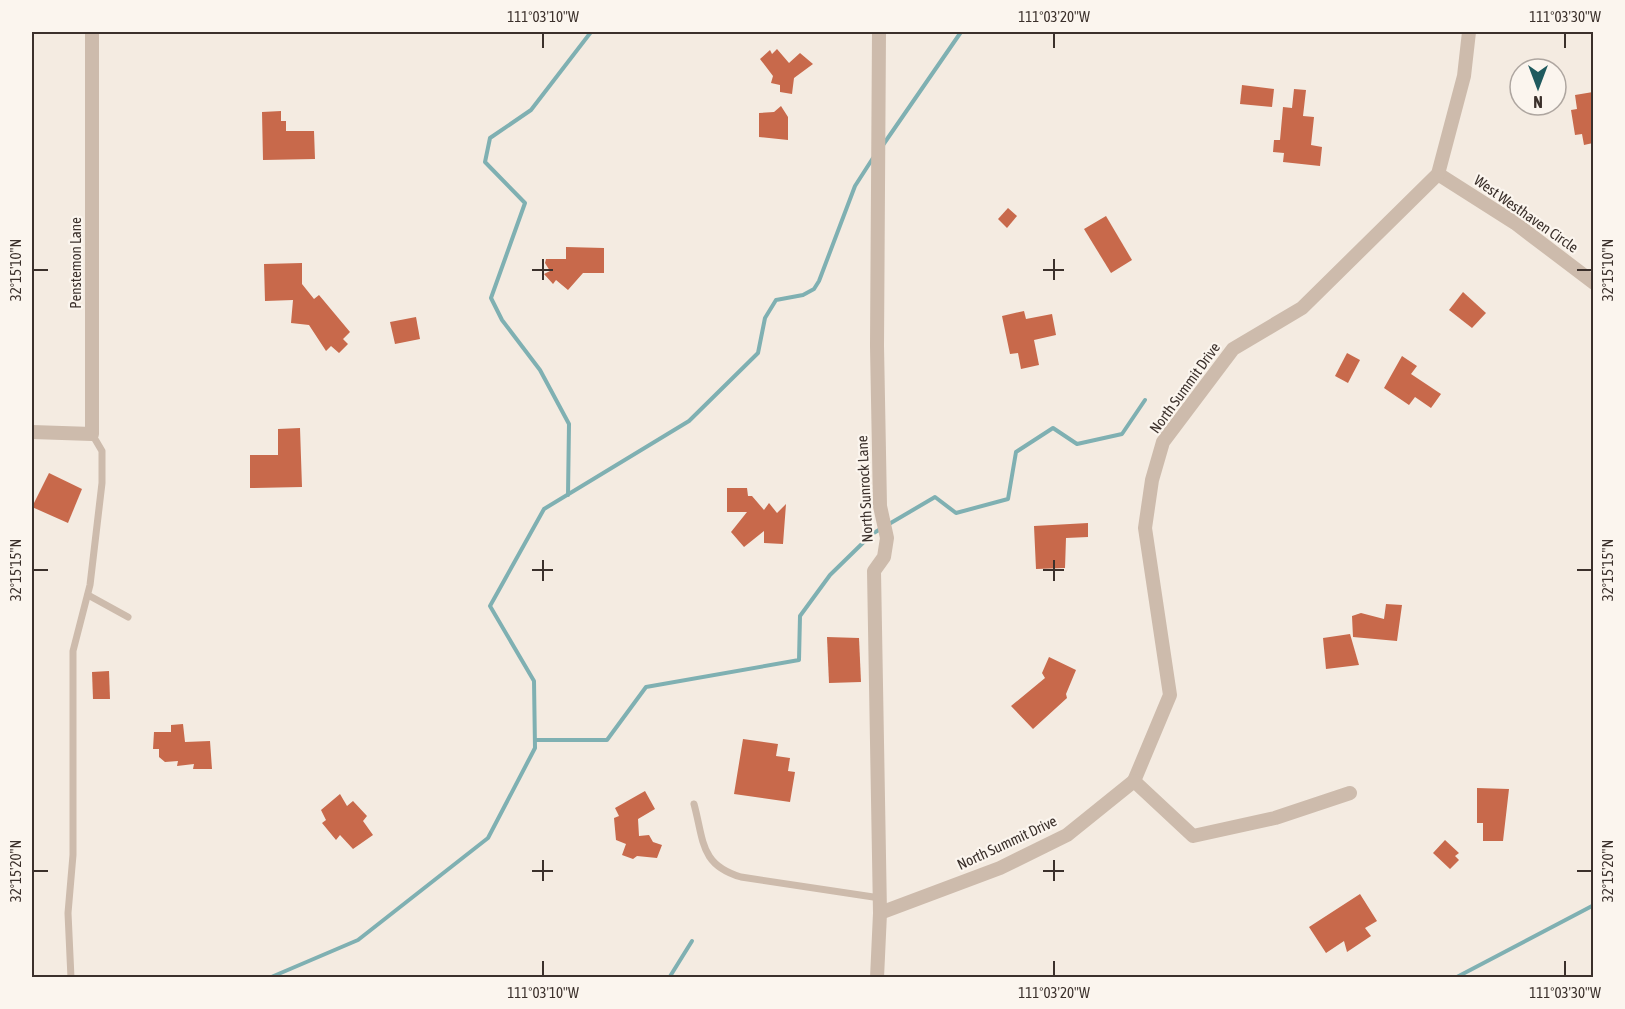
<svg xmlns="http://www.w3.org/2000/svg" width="1625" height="1009" font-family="'Asap Condensed',sans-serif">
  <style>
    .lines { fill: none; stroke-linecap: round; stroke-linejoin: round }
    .stream { stroke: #7fb0b2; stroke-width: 4 }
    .building { fill: #c8694b }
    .lane { stroke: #cdbbac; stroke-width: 7 }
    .street { stroke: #cdbbac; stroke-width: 14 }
    .ticks { fill: none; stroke: #3b302b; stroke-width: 2 }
    .labels { text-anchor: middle; stroke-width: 4.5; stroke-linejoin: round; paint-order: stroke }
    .street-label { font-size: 15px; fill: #3b302b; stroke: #fbf5ee }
    .neatline { fill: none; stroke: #3b302b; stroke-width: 2 }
    .ticks-label { font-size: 15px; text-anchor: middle; fill: #3b302b }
  </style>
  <rect width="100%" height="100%" fill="#f4ebe1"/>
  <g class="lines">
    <g class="stream">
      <path d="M883,145L961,32"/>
      <path d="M568,495L569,424L540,370L502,320L491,298L525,203L485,162L490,138L531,110L591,32"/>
      <path d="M535,740H607L646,687L799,660L800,616L830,575L872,534L935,497L956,513L1008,499L1016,452L1053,428L1077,444L1122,434L1145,400"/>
      <path d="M269,978L358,940L488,838L535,748L534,681L490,606L544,509L689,421L758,353L765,318L776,300L803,295L814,289L819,281L855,186L873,158"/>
      <path d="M669,978L692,941"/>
      <path d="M1455,978L1594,905"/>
    </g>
  </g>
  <g class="building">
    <path d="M777,49L789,63L800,53L813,64L794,78L792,94L780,92V85L771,83L773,76L760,59L770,50L772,54Z"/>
    <path d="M1242,85L1274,89L1272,107L1240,104Z"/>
    <path d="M1294,89L1306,90L1303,116L1314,117L1311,145L1322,147L1320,166L1283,162L1284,153L1273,152L1274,140H1280L1283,107L1292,108Z"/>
    <path d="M1593,92V143L1584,145L1582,134L1575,135L1571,110L1577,109L1575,95Z"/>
    <path d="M781,106L788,117V140L759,137V113L774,112Z"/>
    <path d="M281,111V121H286V131H314L315,159L263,160L262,112Z"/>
    <path d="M1008,208L1017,216L1007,228L998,219Z"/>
    <path d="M1106,216L1132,260L1111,273L1084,229Z"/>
    <path d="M566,247L604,248V273H583L568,290L556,280L553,284L544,274L550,271L545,263L546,259H566Z"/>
    <path d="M302,263V284L314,299L319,295L350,332L343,339L348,344L339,353L331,346L326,351L309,325L291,323L293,300L265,301L264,264Z"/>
    <path d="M1463,292L1486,313L1472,328L1449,310Z"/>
    <path d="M1024,311L1026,319L1052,314L1056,335L1034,340L1039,365L1021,369L1018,353L1010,354L1002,316Z"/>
    <path d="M416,317L420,339L395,344L390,322Z"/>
    <path d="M1347,353L1360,360L1348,383L1335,376Z"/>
    <path d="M1402,356L1417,366L1411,374L1441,394L1431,408L1415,397L1409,405L1384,388Z"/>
    <path d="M300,428L302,487L250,488V455H278V429Z"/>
    <path d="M49,473L82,489L68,523L32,507Z"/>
    <path d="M727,488H747L748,496H752L764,510L769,503L777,513L786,504L783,544L764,543V531L744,547L731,532L747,512H727Z"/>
    <path d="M1088,523V537L1066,538L1065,568L1036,569L1034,526Z"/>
    <path d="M1386,604L1402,605L1397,641L1353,637L1352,616L1361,613L1384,619Z"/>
    <path d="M1350,634L1359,665L1326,669L1323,638Z"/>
    <path d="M827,637L859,638L861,682L829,683Z"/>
    <path d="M1049,657L1076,670L1066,694L1067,698L1033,729L1011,706L1045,678L1042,673Z"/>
    <path d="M109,671L110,699H93L92,672Z"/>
    <path d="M183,724L185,742L210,741L212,769H193L194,764L177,766L178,761L165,762L159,757V749H153L154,732H171V725Z"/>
    <path d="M743,739L778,744L776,756L790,758L788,771L795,772L790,802L734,794Z"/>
    <path d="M1477,788L1509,789L1503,841H1483V823H1477Z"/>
    <path d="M645,791L655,809L638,819L639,836L649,835L653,842L662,845L657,858L637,856L633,859L622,855L626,844L616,840L614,818L619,816L615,808Z"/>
    <path d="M340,794L347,806L353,801L367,816L363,821L373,835L353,849L340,835L336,840L322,823L326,820L321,810Z"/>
    <path d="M1445,840L1459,853L1455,856L1459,860L1450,869L1433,853Z"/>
    <path d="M1360,894L1377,921L1365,928L1371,936L1347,952L1344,941L1326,953L1309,927Z"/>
  </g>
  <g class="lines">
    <g class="lane">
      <path d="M88,595L128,617"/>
      <path d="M694,804C704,841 700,865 741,877L880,898"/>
      <path d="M71,978L68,913L73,855V651L90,585L102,483V451L92,434"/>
    </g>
    <g class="street">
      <path d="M1438,174L1515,223L1594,283"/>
      <path d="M32,432L92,434V32"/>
      <path d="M1134,781L1170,695L1145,528L1152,480L1163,442L1233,349L1302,308L1438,174L1464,76L1469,32"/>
      <path d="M880,913L1000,868L1067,835L1134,781L1193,836L1275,818L1350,793"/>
      <path d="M877,978L880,913L874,571L884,557L887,538L880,506L877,346L879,32"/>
    </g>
  </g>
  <path class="ticks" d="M543,33V48M1054,33V48M1565,33V48M543,259V280M1054,259V280M33,270H48M532,270H553M1043,270H1064M1577,270H1592M543,560V581M1054,560V581M33,570H48M532,570H553M1043,570H1064M1577,570H1592M543,860V881M1054,860V881M33,871H48M532,871H553M1043,871H1064M1577,871H1592M543,961V976M1054,961V976M1565,961V976"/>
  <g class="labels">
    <g class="street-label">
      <text transform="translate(1526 214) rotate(35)" y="5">West Westhaven Circle</text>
      <text transform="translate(76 263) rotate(-90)" y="5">Penstemon Lane</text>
      <text transform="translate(1185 388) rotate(-54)" y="5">North Summit Drive</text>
      <text transform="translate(865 489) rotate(-93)" y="5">North Sunrock Lane</text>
      <text transform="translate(1007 843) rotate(-25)" y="5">North Summit Drive</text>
    </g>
  </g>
  <rect width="1625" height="1009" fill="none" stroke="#fbf5ee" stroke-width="66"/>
  <g transform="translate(1538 87) rotate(180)"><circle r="28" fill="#fbf5ee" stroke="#aea6a0" stroke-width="1.5"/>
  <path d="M0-4.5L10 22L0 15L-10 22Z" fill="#1f5a5e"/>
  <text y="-9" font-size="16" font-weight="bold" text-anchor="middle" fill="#3b302b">N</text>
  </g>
  <rect x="33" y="33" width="1559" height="943" class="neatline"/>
  <g class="ticks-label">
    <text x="543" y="22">111°03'10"W</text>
    <text x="1054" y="22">111°03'20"W</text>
    <text x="1565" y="22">111°03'30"W</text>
    <text transform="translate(1608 270) rotate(-90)" y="5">32°15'10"N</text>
    <text transform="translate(16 270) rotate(-90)" y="5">32°15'10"N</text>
    <text transform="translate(1608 570) rotate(-90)" y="5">32°15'15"N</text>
    <text transform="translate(16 570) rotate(-90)" y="5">32°15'15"N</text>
    <text transform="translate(1608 871) rotate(-90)" y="5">32°15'20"N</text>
    <text transform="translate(16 871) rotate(-90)" y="5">32°15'20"N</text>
    <text x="543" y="998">111°03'10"W</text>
    <text x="1054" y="998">111°03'20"W</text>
    <text x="1565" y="998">111°03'30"W</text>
  </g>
</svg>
